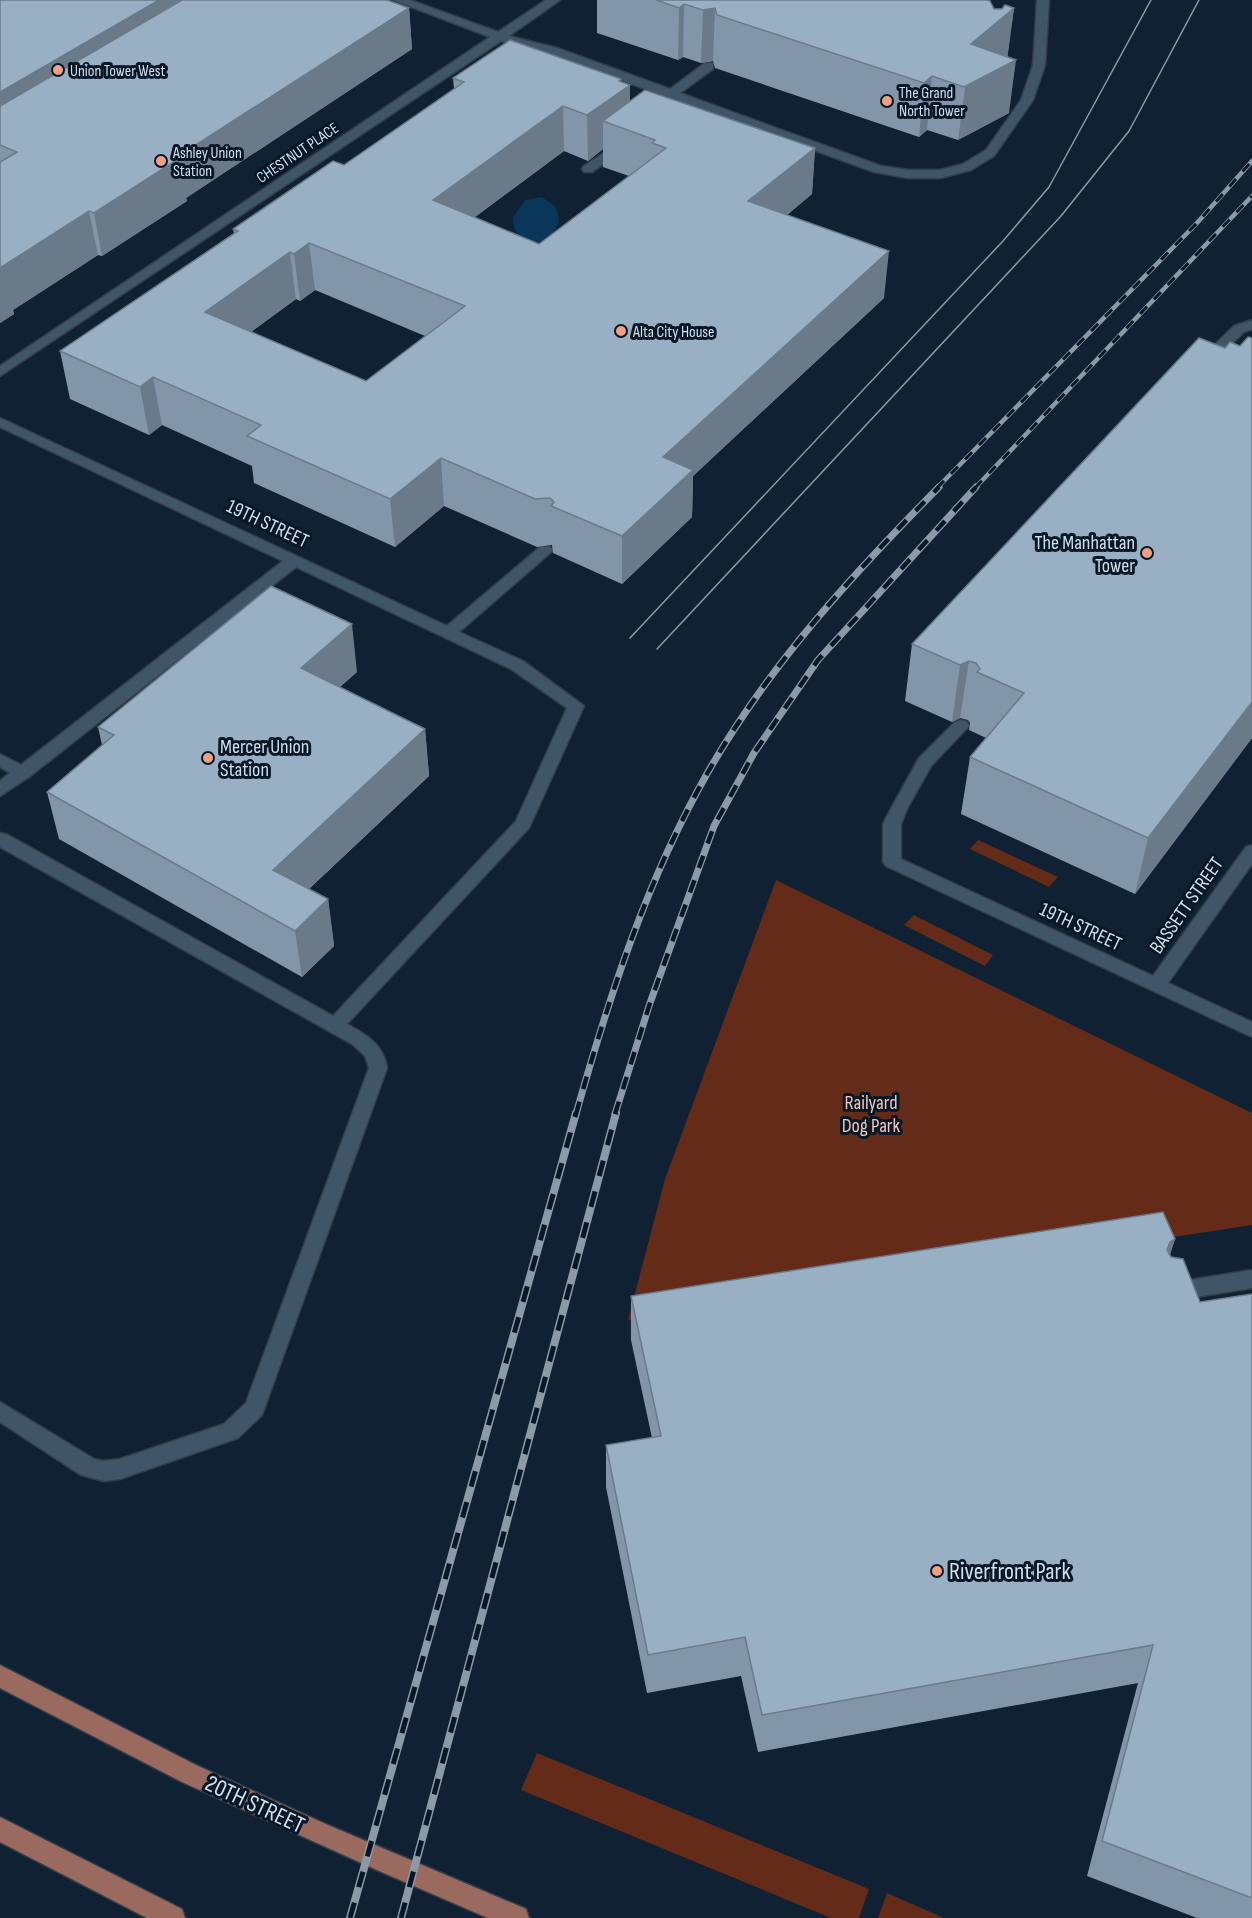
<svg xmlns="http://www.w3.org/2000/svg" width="1252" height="1918" font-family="'Sofia Sans Condensed',sans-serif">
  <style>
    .green { fill: #632b18 }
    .water { fill: #0a365a }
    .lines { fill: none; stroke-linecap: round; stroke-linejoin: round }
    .minor-casing { stroke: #333d4b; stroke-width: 3 }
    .major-casing { stroke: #333d4b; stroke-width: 3 }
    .minor { fill: #415568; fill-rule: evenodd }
    .major { fill: #9a6a5e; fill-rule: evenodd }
    .tram { stroke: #8c9aa8; stroke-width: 1.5 }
    .rail-far2-casing { stroke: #8c9aa8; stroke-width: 4.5 }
    .rail-far1-casing { stroke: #8c9aa8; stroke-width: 7 }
    .rail-casing { stroke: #8c9aa8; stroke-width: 8 }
    .rail-far2 { stroke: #061828; stroke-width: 3; stroke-dasharray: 10; stroke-linecap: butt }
    .rail-far1 { stroke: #061828; stroke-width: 4.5; stroke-dasharray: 13; stroke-linecap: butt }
    .rail { stroke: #061828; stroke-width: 5; stroke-dasharray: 16; stroke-linecap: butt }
    .wall { fill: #8396a9; fill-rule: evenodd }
    .shaded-wall { fill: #6a7a89 }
    .building { fill: #98afc4; stroke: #6a7a89; stroke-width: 1.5; fill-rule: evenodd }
    .poi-dot { fill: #f39f83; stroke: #061828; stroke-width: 2 }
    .labels { text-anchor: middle; stroke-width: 6; stroke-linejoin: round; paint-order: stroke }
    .far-poi-label { font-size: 16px; fill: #d3dfeb; stroke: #061828; text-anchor: start }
    .far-street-label { font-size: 16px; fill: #d3dfeb; stroke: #061828 }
    .street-label { font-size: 20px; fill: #d3dfeb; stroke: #061828 }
    .poi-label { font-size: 20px; fill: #d3dfeb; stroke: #061828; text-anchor: end }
    .park-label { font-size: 20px; fill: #f8c4b3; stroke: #061828 }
    .near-poi-label { font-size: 24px; fill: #d3dfeb; stroke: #061828; text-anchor: start }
    .near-street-label { font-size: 24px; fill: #d3dfeb; stroke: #061828 }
  </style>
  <rect width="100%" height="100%" fill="#0f2132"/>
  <g class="green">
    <path d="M978,840L1058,877L1049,887L970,849Z"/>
    <path d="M776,880L1252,1113V1225L628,1320L665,1179Z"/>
    <path d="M914,915L993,955L985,966L904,925Z"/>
    <path d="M537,1753L869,1889L859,1918H831L521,1790Z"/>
    <path d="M887,1893L944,1918H878Z"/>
  </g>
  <path class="water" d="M542,197L555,206C565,226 554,233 538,245C523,238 513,236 513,217L525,200Z"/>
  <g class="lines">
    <defs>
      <g id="minor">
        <path d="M393,0H410L498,32L546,0H560L509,36L557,48L670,89L705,63H713V69L680,93L881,166L908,170H940L963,164L986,150L1021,100L1033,65L1037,0H1049L1045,65L1033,100L994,156L971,170L940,178H908L874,172L549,54L501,41L0,376V366L490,37Z"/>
        <path d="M622,141L626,142L628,145L626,148L592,172H584L582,169L584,166Z"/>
        <path d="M1252,320V329L1244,332L1217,358H1207L1205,355L1207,352L1234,326Z"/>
        <path d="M0,418L447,626L540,547H550L553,550L550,553L459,632L523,661L584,706L529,828L347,1024C367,1035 383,1044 387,1068L262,1415L238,1438L120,1479L104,1481L81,1475L0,1422V1402L94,1459L104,1461L120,1459L224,1424L246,1403L369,1068L365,1056L352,1044L0,847V833L8,835L333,1016L516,821L567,708L511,669L296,567L29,777L0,796V781L10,773L0,767V754L21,765L283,561L0,427Z"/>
        <path d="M961,720L967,722L969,726L931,766L908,807L901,824V859L1153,976L1246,847L1252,845V864L1168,983L1252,1022V1037L886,866L883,862V824L892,807L919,758L955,722Z"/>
        <path d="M1252,1270V1288L1171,1301L1164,1298L1161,1292L1164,1286L1171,1283Z"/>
      </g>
      <g id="major">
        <path d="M0,1665L198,1766L328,1825L526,1909L529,1918H488L377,1870L182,1782L0,1688Z"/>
        <path d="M0,1817L182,1909L185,1918H147L0,1842Z"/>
      </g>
    </defs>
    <use href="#minor" class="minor-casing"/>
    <use href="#major" class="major-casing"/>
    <use href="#minor" class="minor"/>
    <use href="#major" class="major"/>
    <g class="tram">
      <path d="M630,638L1003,241L1049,187L1151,0"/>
      <path d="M657,649L1061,216L1129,131L1199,0"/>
    </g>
    <defs>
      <g id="rail-far2">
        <path d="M937,488L1197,223L1252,161"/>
        <path d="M975,488L1252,196"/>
      </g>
      <g id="rail-far1">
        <path d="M576,1114C609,997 647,879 708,772C769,665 853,574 939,487"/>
        <path d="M615,1114L650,1003L714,826L754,753L818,660L976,487"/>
      </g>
      <g id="rail">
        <path d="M350,1918L576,1113"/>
        <path d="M401,1918L616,1113"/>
      </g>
    </defs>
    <use href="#rail-far2" class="rail-far2-casing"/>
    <use href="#rail-far1" class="rail-far1-casing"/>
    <use href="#rail" class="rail-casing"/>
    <use href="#rail-far2" class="rail-far2"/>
    <use href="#rail-far1" class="rail-far1"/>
    <use href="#rail" class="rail"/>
  </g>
  <g class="wall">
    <path d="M0,0L409,8L412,49L186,198L187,201L102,256L98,255L13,310L14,314L0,323Z"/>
    <path d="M597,0H987L994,9L1014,8L1007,57L1009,113L958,140L927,130L919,137L715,68L713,61L701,63L683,57L678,60L597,33Z"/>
    <path d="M453,78L621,82L630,85V102L815,148L812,194L787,215L884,298L693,476L692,517L622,584L553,553L552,545L537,547L444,506L395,547L254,483L252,466L162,425L149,435L70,399L60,351L234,233L233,229L344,165L454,89ZM603,149V167L629,176L539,244L475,217L564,151L588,161ZM315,290L425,336L366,381L251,332L296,299L300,301Z"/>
    <path d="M1252,338V738L1135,894L961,814L970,757L986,738L969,730L970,723L968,720L960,718L952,722L905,701L912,644L1240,346Z"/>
    <path d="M357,672L340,687L425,729L429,776L309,889L328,899L334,946L302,977L59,839L47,792L102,745L98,727Z"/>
    <path d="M1175,1239L1170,1254L1200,1302L1252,1294V1918H1197L1087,1876L1138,1683L758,1752L741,1676L647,1693L606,1487V1445L652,1438L631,1340V1296Z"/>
  </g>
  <g class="shaded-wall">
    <path d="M159,0H235L0,140V92Z"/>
    <path d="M684,4L683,57L678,60L679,8Z"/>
    <path d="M409,8L412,49L186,198L187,201L102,256L94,213L177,157Z"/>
    <path d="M715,8L713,61L701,63L703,10Z"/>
    <path d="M1014,8L1007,61L1016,60L1009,113L958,140L971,44Z"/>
    <path d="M932,76L927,130L919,137L924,83Z"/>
    <path d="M621,79V90L630,85V130L603,121V149L588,161L587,115Z"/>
    <path d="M563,106L564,151L436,246L433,200Z"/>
    <path d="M815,148L812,194L746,247L748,201Z"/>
    <path d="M89,211L98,255L13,310L14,314L0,323V268Z"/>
    <path d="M309,243L315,290L300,301L294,254Z"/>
    <path d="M889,251L884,298L693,476L692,517L622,584V536L663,457Z"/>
    <path d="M290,252L296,299L213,360L205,312Z"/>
    <path d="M153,377L162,425L149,435L140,387Z"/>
    <path d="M441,458L444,506L395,547L390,499Z"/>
    <path d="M352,624L357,672L308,715L301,668Z"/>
    <path d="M969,661L960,718L952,722L960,665Z"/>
    <path d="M1252,702V738L1135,894L1148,838Z"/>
    <path d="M425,729L429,776L280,916L273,870Z"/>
    <path d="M328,899L334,946L302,977L295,931Z"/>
    <path d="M1175,1239L1161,1283L1153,1294L1170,1242Z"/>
  </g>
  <g class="building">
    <path d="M0,0H159L0,92Z"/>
    <path d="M182,0H387L409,8L177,157L180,158L94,213L89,211L0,268V162L17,152L0,145V106Z"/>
    <path d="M656,0H987L990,1L994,9H1002L1005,5L1014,8L971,44L1016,60L964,87L932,76L924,83L717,15L715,8L703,10L684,4L679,8Z"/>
    <path d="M510,40L621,79L619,81L630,85L587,115L563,106L433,200L539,244L666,148L652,143L655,140L603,121L645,90L815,148L748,201L889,251L663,457L693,470L622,536L551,506L554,502L550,498L535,499L441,458L390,499L247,436L261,425L153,377L140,387L60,351L238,231L233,229L333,161L344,165L464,82L453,78ZM309,243L465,306L366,381L205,312L290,252L294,254Z"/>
    <path d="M1248,337L1252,338V702L1148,838L970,757L1024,693L977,672L980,669L976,663L969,661L960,665L912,644L1199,338L1225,348L1230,342L1240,346Z"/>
    <path d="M271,586L352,624L301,668L425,729L273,870L328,899L295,931L47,792L114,735L98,727Z"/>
    <path d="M1163,1212L1175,1239L1170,1242L1167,1250L1171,1257L1183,1259L1200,1302L1252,1294V1898L1102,1841L1153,1645L762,1715L745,1637L648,1655L606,1445L661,1436L631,1296Z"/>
  </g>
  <g class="poi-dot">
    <circle cx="58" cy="70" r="6"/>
    <circle cx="887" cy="101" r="6"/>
    <circle cx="161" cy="161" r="6"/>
    <circle cx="621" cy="331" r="6"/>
    <circle cx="1147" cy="553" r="6"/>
    <circle cx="208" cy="758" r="6"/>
    <circle cx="937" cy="1571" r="6"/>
  </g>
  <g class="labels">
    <g class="far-poi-label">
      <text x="70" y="76">Union Tower West</text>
      <text x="899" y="98">The Grand<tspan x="899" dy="18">North Tower</tspan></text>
      <text x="173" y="158">Ashley Union<tspan x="173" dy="18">Station</tspan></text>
      <text x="633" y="337">Alta City House</text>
    </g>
    <g class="far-street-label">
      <text transform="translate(297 152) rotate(-34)" y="6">CHESTNUT PLACE</text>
    </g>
    <g class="street-label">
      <text transform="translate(268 523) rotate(25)" y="7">19TH STREET</text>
      <text transform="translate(1186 905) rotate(-55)" y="7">BASSETT STREET</text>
      <text transform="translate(1081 926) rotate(25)" y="7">19TH STREET</text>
    </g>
    <g class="poi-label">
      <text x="1135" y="549">The Manhattan<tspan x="1135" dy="23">Tower</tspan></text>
      <text x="220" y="753" text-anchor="start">Mercer Union<tspan x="220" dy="23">Station</tspan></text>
    </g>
    <g class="park-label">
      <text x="871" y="1109">Railyard<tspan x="871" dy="23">Dog Park</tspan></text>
    </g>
    <g class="near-poi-label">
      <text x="949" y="1579">Riverfront Park</text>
    </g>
    <g class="near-street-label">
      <text transform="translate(255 1804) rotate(25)" y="8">20TH STREET</text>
    </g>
  </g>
</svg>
